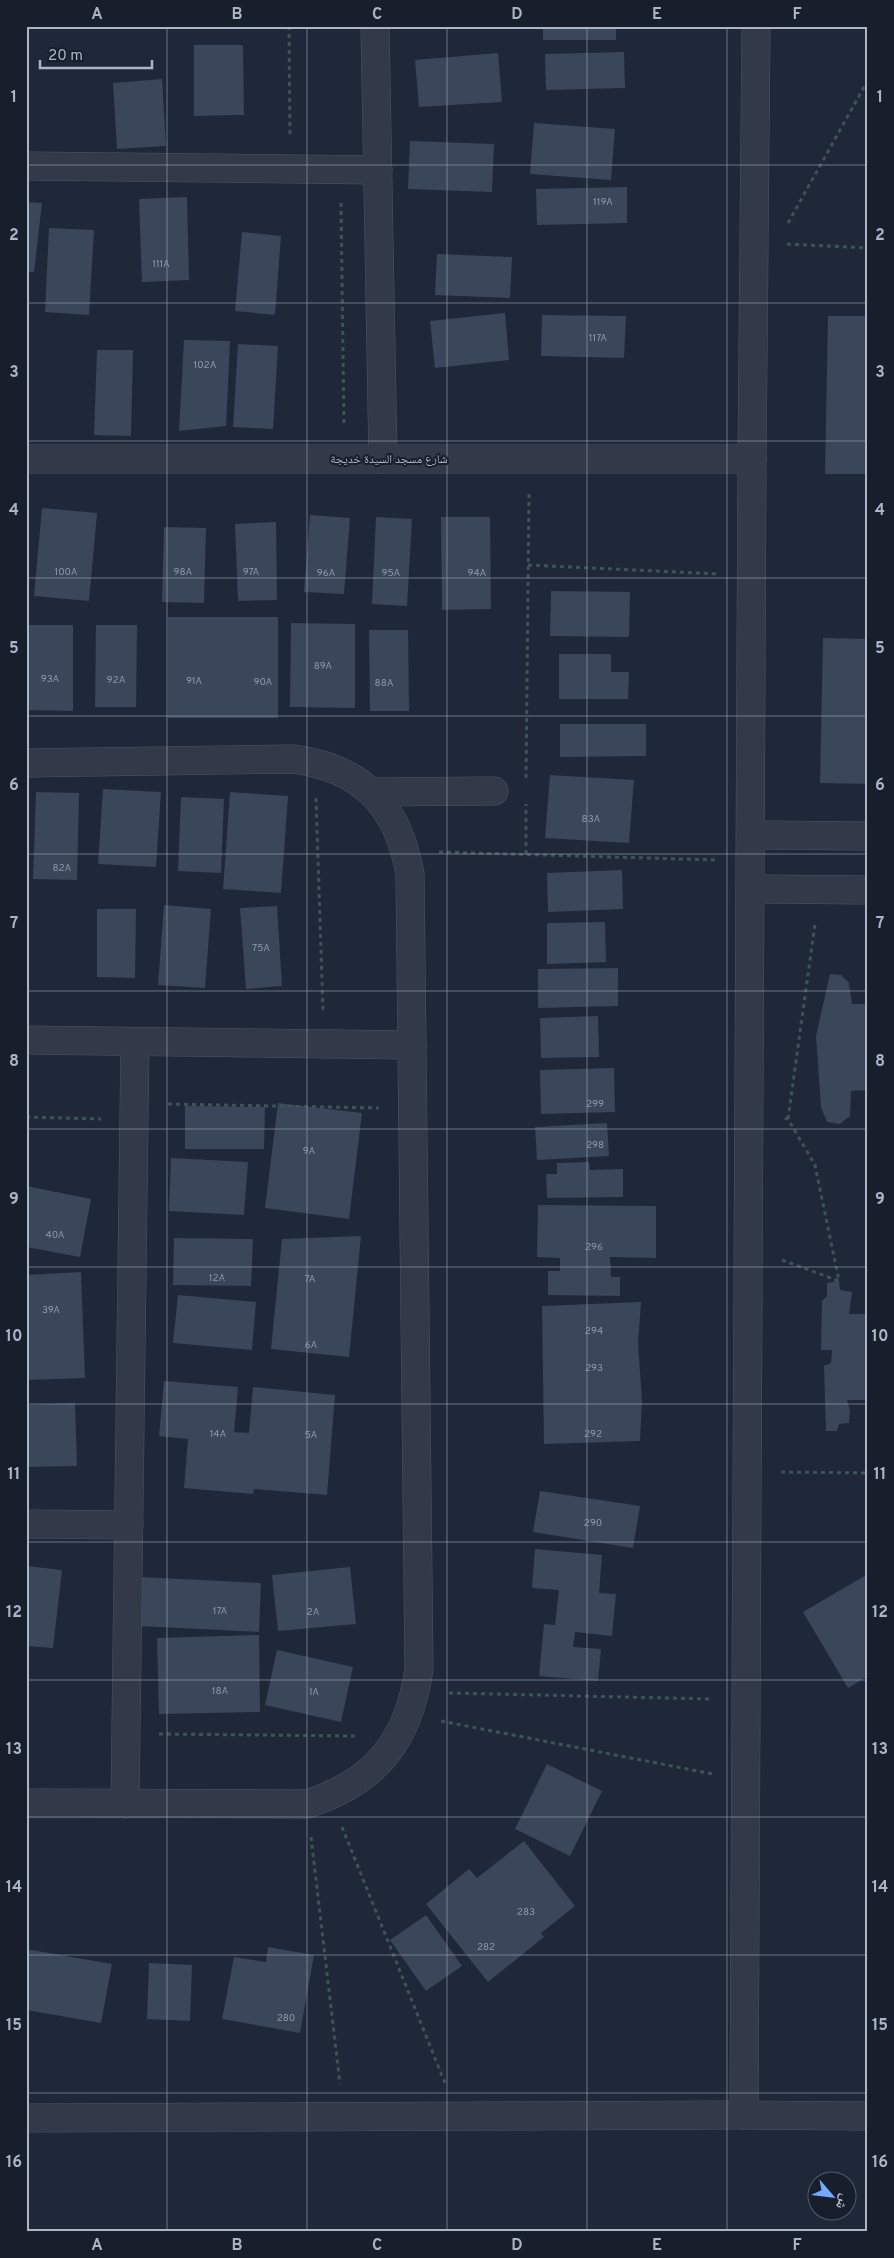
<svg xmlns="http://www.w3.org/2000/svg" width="894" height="2258" font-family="Overpass,'Noto Naskh Arabic',sans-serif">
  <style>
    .building { fill: #3a4659 }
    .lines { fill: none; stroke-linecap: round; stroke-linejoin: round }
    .minor-casing { stroke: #4c5564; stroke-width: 29 }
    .path { stroke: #3d5357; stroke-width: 3; stroke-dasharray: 4 4; stroke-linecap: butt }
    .minor { stroke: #323a49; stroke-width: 28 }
    .grid { fill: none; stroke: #abb5c6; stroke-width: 1; stroke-opacity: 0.55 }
    .labels { text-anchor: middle; stroke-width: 4; stroke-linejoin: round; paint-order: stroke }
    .number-label { font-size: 10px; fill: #8f99ab }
    .street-label { font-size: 12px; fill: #abb5c6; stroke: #171f2d }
    .neatline { fill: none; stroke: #abb5c6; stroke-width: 2 }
    .grid-label { font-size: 16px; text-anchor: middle; font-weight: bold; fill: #abb5c6 }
  </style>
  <rect width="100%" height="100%" fill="#1e2838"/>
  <g class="building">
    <path d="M432,26H494V28L432,29Z"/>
    <rect x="543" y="26" width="73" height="14"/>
    <path d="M194,45H243L244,115L194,116Z"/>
    <path d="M624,52L625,88L546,90L545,54Z"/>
    <path d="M498,53L502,102L419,107L415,60Z"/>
    <path d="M162,79L166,146L117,149L113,83Z"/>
    <path d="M534,123L615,129L611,180L530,174Z"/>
    <path d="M410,141L494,144L492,192L408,189Z"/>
    <path d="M627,187V223L537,225L536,189Z"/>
    <path d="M187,197L189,280L142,282L139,199Z"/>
    <path d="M26,202L42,203L34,272H26Z"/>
    <path d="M49,228L94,230L89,315L45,312Z"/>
    <path d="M242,232L281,236L275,315L235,311Z"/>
    <path d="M437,254L512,257L510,298L435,295Z"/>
    <path d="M505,313L509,360L435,368L430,321Z"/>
    <path d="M542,315L626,316L624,358L541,356Z"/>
    <path d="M828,316H868V474H825Z"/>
    <path d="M184,340L230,341L226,426L179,431Z"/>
    <path d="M238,344L278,346L273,429L233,427Z"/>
    <path d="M97,350H133L131,436L94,435Z"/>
    <path d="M42,508L97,513L89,601L34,596Z"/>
    <path d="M310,515L350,518L344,594L304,592Z"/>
    <path d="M376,517L412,519L407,606L372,604Z"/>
    <path d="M441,517H490L491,609L442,610Z"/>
    <path d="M276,522L277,600L238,601L235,524Z"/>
    <path d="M164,527L206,528L204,603L162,602Z"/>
    <path d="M551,591L630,592L629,637L550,636Z"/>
    <rect x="168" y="617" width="110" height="101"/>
    <path d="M291,623L355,624V708L290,707Z"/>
    <path d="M26,625H73V711L26,710Z"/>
    <path d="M96,625H137L136,707H95Z"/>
    <path d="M369,630H408L409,711H370Z"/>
    <path d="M823,638L868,639V784L820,783Z"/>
    <path d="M559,654H611V672H629L628,699H559Z"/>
    <path d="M560,724H646V756L560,757Z"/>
    <path d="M550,775L634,780L629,843L545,838Z"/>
    <path d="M103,789L161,792L156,867L98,864Z"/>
    <path d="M36,792L79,793L77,880L33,879Z"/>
    <path d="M230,792L288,796L281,893L223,889Z"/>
    <path d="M181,797L224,799L221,873L178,871Z"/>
    <path d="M622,870L623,909L548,912L547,873Z"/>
    <path d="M164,905L211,909L205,988L158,985Z"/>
    <path d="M277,906L282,986L246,989L240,908Z"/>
    <path d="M97,909H136L135,978L97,977Z"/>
    <path d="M605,922L606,962L547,964V923Z"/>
    <path d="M618,968V1006L538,1008V969Z"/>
    <path d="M830,974L841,975L849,983L852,1004H868V1090L851,1091L850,1116L840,1124L827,1122L821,1107L816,1036Z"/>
    <path d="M598,1016L599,1057L541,1058L540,1018Z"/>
    <path d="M614,1068L615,1112L541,1114L540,1070Z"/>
    <path d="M278,1103L362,1113L349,1219L265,1208Z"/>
    <path d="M185,1106L265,1107L264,1149H185Z"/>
    <path d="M607,1123L609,1156L537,1160L535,1127Z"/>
    <path d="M171,1158L248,1162L244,1215L169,1211Z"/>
    <path d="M589,1162L590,1170L623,1169V1197L547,1198L546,1174H557V1163Z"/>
    <path d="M26,1186L91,1199L80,1257L26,1247Z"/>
    <path d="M538,1205L656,1206V1258L610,1257L611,1277H620V1296L548,1295V1271H560V1258L537,1257Z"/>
    <path d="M361,1236L349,1357L271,1349L282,1239Z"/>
    <path d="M174,1238L253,1239L251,1286L173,1285Z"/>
    <path d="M81,1272L85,1378L26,1380V1275Z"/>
    <path d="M839,1281L840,1290L852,1292L849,1314H868V1400H847L850,1410L849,1423L839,1424L837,1431H826L824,1366L831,1363L832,1350H821L822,1301L827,1296V1283Z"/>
    <path d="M178,1295L256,1302L252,1350L173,1343Z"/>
    <path d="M641,1302L638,1343L642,1400L640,1441L544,1444L542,1306Z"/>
    <path d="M164,1381L238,1387L234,1432L249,1433L253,1387L335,1395L327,1495L254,1489L253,1494L184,1488L188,1439L159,1436Z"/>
    <path d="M75,1403L77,1466L26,1467V1405Z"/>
    <path d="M540,1491L640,1506L633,1548L533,1532Z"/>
    <path d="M535,1549L602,1555L599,1593L616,1594L612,1636L575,1632L573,1647L601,1649L598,1681L539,1676L544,1624L555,1625L559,1590L532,1588Z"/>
    <path d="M26,1566L62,1570L53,1648L26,1646Z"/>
    <path d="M350,1567L356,1624L278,1631L272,1575Z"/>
    <path d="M868,1574V1676L848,1688L803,1612Z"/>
    <path d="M140,1577L261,1583L259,1632L138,1626Z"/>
    <path d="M259,1635L260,1712L159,1714L157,1638Z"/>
    <path d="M277,1650L353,1667L341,1722L265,1705Z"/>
    <path d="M547,1764L602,1791L570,1856L515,1829Z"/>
    <path d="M524,1841L575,1906L541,1933L544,1937L488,1982L426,1904L469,1869L477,1878Z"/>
    <path d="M426,1915L462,1966L426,1991L390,1940Z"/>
    <path d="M268,1947L314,1955L300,2033L222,2019L234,1957L266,1962Z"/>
    <path d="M26,1949L112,1964L101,2023L26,2010Z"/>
    <path d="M149,1963L192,1965L190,2021L147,2019Z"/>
  </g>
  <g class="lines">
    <defs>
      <g id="minor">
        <path d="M375,26L383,459"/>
        <path d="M26,166L378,170"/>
        <path d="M26,459H752"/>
        <path d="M26,763L293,759C363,768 398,806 410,874L419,1669C409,1740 376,1782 307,1804L26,1803"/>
        <path d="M371,792L494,791"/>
        <path d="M751,835L868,836"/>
        <path d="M751,889L868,890"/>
        <path d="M26,1040L412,1045"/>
        <path d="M26,1524L129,1525"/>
        <path d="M125,1804L135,1042"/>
        <path d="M744,2115L752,459L756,26"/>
        <path d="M26,2118L744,2115L868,2116"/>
      </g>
    </defs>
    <use href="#minor" class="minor-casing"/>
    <g class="path">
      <path d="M289,26L290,136"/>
      <path d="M341,203L344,426"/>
      <path d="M788,223L868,80"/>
      <path d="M787,244L868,248"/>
      <path d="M528,565L719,574"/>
      <path d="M526,778L529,492"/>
      <path d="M316,798L323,1011"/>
      <path d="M439,852L718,860"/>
      <path d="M526,854V804"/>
      <path d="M168,1104L379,1108"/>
      <path d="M26,1117L101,1119"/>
      <path d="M788,1119L815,924"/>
      <path d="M782,1260L839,1281L815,1165L788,1119L782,1118"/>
      <path d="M781,1472L868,1473"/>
      <path d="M449,1693L712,1699"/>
      <path d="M441,1721L713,1774"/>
      <path d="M159,1734L355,1736"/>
      <path d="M342,1827L445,2083"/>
      <path d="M311,1837L340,2084"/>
    </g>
    <use href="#minor" class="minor"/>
  </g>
  <path class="grid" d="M167,26V2232M307,26V2232M447,26V2232M587,26V2232M727,26V2232M26,165H868M26,303H868M26,441H868M26,578H868M26,716H868M26,854H868M26,991H868M26,1129H868M26,1267H868M26,1404H868M26,1542H868M26,1680H868M26,1817H868M26,1955H868M26,2093H868"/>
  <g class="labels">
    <g class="number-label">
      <text x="603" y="205">119A</text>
      <text x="161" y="267">111A</text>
      <text x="598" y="341">117A</text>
      <text x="205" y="368">102A</text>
      <text x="66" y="575">100A</text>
      <text x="183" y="575">98A</text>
      <text x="251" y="575">97A</text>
      <text x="326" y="576">96A</text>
      <text x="391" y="576">95A</text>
      <text x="477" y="576">94A</text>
      <text x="323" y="669">89A</text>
      <text x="50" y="682">93A</text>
      <text x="116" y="683">92A</text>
      <text x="194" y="684">91A</text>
      <text x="263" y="685">90A</text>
      <text x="384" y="686">88A</text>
      <text x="591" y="822">83A</text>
      <text x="62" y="871">82A</text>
      <text x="261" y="951">75A</text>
      <text x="595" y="1107">299</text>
      <text x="595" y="1148">298</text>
      <text x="309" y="1154">9A</text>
      <text x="55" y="1238">40A</text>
      <text x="594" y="1250">296</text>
      <text x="217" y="1281">12A</text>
      <text x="310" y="1282">7A</text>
      <text x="51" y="1313">39A</text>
      <text x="594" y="1334">294</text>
      <text x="311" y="1348">6A</text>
      <text x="594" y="1371">293</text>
      <text x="218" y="1437">14A</text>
      <text x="593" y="1437">292</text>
      <text x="311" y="1438">5A</text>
      <text x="593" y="1526">290</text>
      <text x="220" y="1614">17A</text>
      <text x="313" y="1615">2A</text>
      <text x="220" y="1694">18A</text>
      <text x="314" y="1695">1A</text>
      <text x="526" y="1915">283</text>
      <text x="486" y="1950">282</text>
      <text x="286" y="2021">280</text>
    </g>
    <g class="street-label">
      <text x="389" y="463">شارع مسجد السيدة خديجة</text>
    </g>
  </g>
  <rect width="894" height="2258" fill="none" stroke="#171f2d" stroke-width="55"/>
  <g transform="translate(832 2196) rotate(118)"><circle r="24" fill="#171f2d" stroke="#525b6a"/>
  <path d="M0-4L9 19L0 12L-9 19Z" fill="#77a7ff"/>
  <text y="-8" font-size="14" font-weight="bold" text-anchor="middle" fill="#abb5c6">ش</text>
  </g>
  <path d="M40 60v8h112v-8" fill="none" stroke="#abb5c6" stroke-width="2.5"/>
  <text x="48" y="60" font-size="15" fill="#abb5c6" stroke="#171f2d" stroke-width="4" paint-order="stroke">20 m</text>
  <rect x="28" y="28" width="838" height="2202" class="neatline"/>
  <g class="grid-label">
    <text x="97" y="19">A</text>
    <text x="237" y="19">B</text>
    <text x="377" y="19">C</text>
    <text x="517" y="19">D</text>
    <text x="657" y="19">E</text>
    <text x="797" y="19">F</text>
    <text x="14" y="102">1</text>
    <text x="880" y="102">1</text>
    <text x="14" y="240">2</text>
    <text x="880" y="240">2</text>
    <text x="14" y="377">3</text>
    <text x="880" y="377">3</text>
    <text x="14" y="515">4</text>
    <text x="880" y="515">4</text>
    <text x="14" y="653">5</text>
    <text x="880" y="653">5</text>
    <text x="14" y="790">6</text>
    <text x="880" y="790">6</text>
    <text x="14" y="928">7</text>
    <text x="880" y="928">7</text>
    <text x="14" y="1066">8</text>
    <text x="880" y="1066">8</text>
    <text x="14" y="1204">9</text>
    <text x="880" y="1204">9</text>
    <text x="14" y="1341">10</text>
    <text x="880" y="1341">10</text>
    <text x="14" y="1479">11</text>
    <text x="880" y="1479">11</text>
    <text x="14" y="1617">12</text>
    <text x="880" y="1617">12</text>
    <text x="14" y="1754">13</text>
    <text x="880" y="1754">13</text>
    <text x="14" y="1892">14</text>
    <text x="880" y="1892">14</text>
    <text x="14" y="2030">15</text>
    <text x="880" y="2030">15</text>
    <text x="14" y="2167">16</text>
    <text x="880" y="2167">16</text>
    <text x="97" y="2250">A</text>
    <text x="237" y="2250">B</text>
    <text x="377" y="2250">C</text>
    <text x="517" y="2250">D</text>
    <text x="657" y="2250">E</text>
    <text x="797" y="2250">F</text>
  </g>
</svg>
